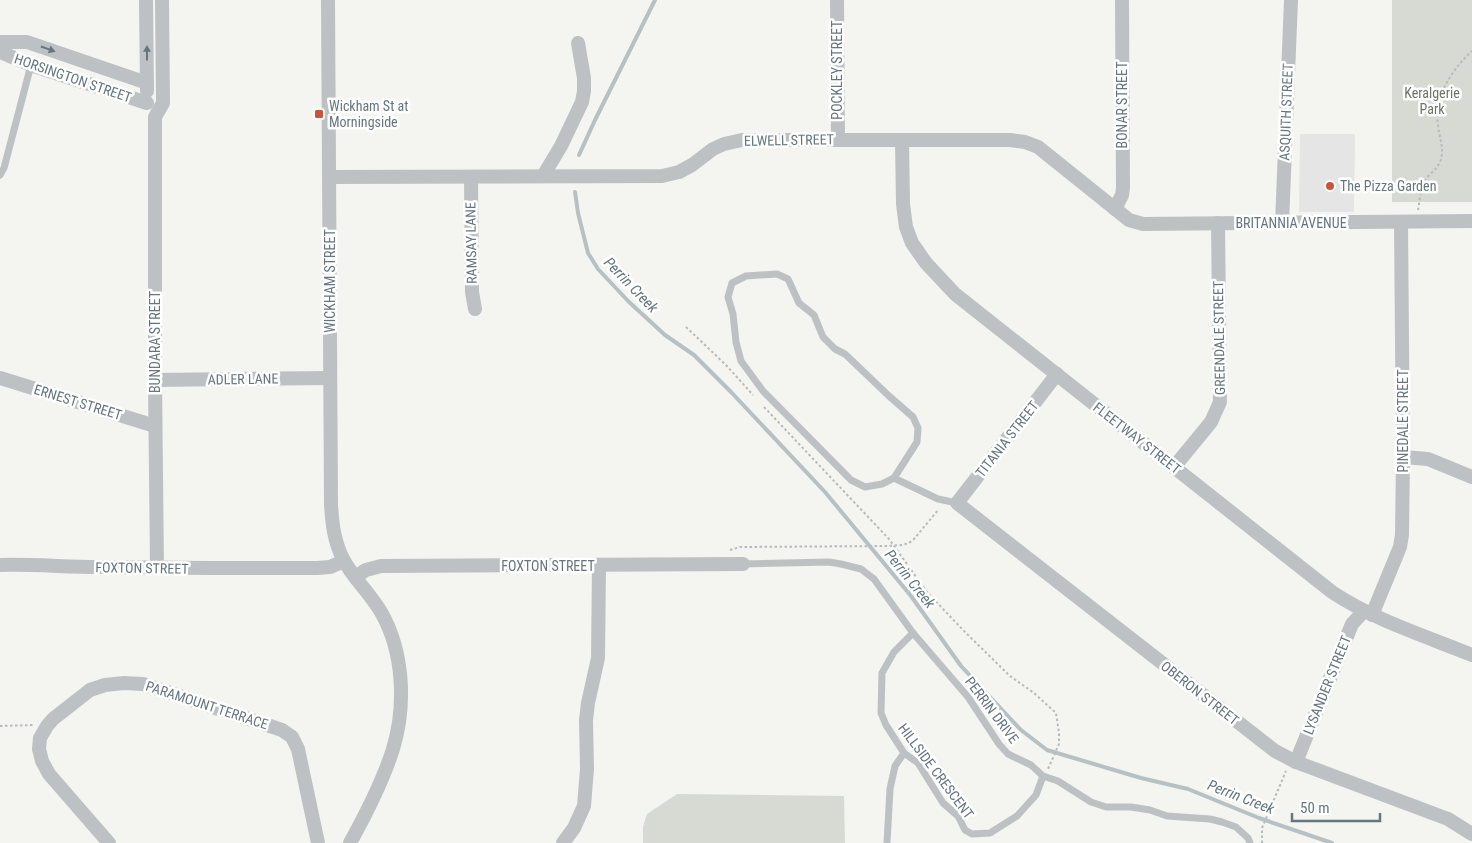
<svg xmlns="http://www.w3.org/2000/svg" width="1472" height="843" font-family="'Roboto Condensed',sans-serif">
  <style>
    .built { fill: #e4e5e4 }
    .green { fill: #d6dad2 }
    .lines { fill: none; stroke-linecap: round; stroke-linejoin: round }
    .stream { stroke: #b7c1c4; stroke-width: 4 }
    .path { stroke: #b7babc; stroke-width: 2; stroke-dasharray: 2.5 2.5; stroke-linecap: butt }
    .service { stroke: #bec1c4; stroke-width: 7 }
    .minor { stroke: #bec1c4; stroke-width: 14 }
    .oneway { fill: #67757e }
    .poi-dot { fill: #cb533a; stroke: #fff; stroke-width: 2 }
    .labels { text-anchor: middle; stroke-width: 5; stroke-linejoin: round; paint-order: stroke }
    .street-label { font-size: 14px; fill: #67757e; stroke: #fff }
    .park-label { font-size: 14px; fill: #697665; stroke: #fff }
    .poi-label { font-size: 14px; fill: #67757e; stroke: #fff; text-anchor: start }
    .water-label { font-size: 15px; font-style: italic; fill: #63767b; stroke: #fff }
  </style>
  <rect width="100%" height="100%" fill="#f4f4f1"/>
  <path class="built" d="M1300,134H1355L1354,212H1299Z"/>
  <g class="green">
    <rect x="1392" y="0" width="80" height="202"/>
    <path d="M677,794L844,796L845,843H643V827L647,814Z"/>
  </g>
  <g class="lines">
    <g class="stream">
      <path d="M579,155L595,120L655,0"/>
      <path d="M575,192L578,213L588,253L598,269L629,302L665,335L694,355L731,392L825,492L911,596L961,666L1021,730L1047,750L1141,778L1188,789L1259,818L1332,843"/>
    </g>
    <g class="path">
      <path d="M1418,210C1420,200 1420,189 1425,180C1430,173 1439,168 1441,159C1444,146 1439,137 1438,125C1434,97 1452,69 1472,51"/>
      <path d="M686,327L726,365L753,395"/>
      <path d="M764,407L889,539L927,592L963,630L1010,676L1034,693L1056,713L1059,733V744L1048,769"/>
      <path d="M730,550L740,547L887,546L902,545L909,543L914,539L939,509"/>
      <path d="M0,726L33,725"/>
      <path d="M1262,843V828L1286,771"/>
    </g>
    <g class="service">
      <path d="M0,175L4,168L31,65"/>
      <path d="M777,274L788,279L799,303L814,315L823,337L835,349L845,354L889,396L913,417L918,428L917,442L894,478L882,484L865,487L851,480L763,391L741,361L736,342L733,314L728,297L732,283L746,276Z"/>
      <path d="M894,478L938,499L957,503"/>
      <path d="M743,564L829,562L841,564L861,569L874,579L913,633L968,697L999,744L1008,754L1031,765L1043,776L1058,781L1091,802L1106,807H1131L1150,810L1167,816L1210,819L1222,822L1236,827L1248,838L1250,843"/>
      <path d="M913,633L894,652L882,673L881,713L886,725L904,753L918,763L943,803L958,816L965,830L972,834L990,833L1017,816L1036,795L1043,776"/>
      <path d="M887,843L890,789L895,766L904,753"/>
    </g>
    <g class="minor">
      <path d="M146,0L147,91"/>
      <path d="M328,0L331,504C332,523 334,541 343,559C353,578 370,593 381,612C404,652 406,706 393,749C383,781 366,814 350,843"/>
      <path d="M837,0L838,139"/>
      <path d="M0,42H27L147,83"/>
      <path d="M0,52L31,65L147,103"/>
      <path d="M902,140L903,204L906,227L912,243L926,263L955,294L1332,592C1374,620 1425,636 1472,655"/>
      <path d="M543,176L561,146L582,102L584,91V78L578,43"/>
      <path d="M329,177L662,176L679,172L692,165L713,149L724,144L742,140H1010L1025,142L1038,147L1129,220L1143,224L1472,221"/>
      <path d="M471,177L472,292L475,309"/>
      <path d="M1115,209L1122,195L1123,188L1122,0"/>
      <path d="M1282,223L1291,0"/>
      <path d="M1057,374L957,503L1275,751L1296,762L1448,819L1472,834"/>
      <path d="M0,378L155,426"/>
      <path d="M155,380L330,378"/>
      <path d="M1403,457L1428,459L1472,477"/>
      <path d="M1174,467L1211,422L1220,402L1218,223"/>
      <path d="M0,565C33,564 66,567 99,567C172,568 244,568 317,568L330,567L344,561"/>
      <path d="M157,568L155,380V117L163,103L162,0"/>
      <path d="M355,577L366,570L381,566L743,564"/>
      <path d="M1372,615L1400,547L1402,535L1403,457L1401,222"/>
      <path d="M1296,762L1352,624L1364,611"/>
      <path d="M109,843L49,774L42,761L39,749L40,738L47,726L53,719L90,690L105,685L124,683L143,684L282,730L292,737L298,749L318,843"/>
      <path d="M563,843L574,828L584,806L587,769L586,720L588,703L598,658L599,566"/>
    </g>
  </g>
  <defs><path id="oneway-solid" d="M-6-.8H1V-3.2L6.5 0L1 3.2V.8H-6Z" transform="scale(1.25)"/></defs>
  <g class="oneway">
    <use href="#oneway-solid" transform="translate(48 49) rotate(19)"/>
    <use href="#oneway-solid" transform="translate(147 53) rotate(-90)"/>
  </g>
  <g class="poi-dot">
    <rect x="314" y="109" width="10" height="10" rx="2.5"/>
    <circle cx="1330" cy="186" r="5"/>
  </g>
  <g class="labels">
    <g class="street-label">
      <text transform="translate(837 70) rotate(-90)" y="5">POCKLEY STREET</text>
      <text transform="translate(73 78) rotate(19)" y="5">HORSINGTON STREET</text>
      <text transform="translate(1122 105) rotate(-90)" y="5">BONAR STREET</text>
      <text transform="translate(1286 112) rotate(-88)" y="5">ASQUITH STREET</text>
      <text transform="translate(789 140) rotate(-1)" y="5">ELWELL STREET</text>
      <text x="1291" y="228">BRITANNIA AVENUE</text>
      <text transform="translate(471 243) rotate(-91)" y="5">RAMSAY LANE</text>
      <text transform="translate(330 281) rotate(-90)" y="5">WICKHAM STREET</text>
      <text transform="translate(1219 338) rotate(-91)" y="5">GREENDALE STREET</text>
      <text transform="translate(155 342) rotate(-90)" y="5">BUNDARA STREET</text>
      <text transform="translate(243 379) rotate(-1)" y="5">ADLER LANE</text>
      <text transform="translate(78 402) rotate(17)" y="5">ERNEST STREET</text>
      <text transform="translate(1403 421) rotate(-90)" y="5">PINEDALE STREET</text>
      <text transform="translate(1137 438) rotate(38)" y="5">FLEETWAY STREET</text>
      <text transform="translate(1007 439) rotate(-52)" y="5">TITANIA STREET</text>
      <text x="548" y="571">FOXTON STREET</text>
      <text transform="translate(142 568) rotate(1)" y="5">FOXTON STREET</text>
      <text transform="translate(1327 685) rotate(-68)" y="5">LYSANDER STREET</text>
      <text transform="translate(1200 693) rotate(38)" y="5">OBERON STREET</text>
      <text transform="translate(207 705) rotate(18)" y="5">PARAMOUNT TERRACE</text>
      <text transform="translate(992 710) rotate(53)" y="5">PERRIN DRIVE</text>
      <text transform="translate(936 771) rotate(53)" y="5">HILLSIDE CRESCENT</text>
    </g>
    <g class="park-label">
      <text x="1432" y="98">Keralgerie<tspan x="1432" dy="16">Park</tspan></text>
    </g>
    <g class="poi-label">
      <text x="329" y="111">Wickham St at<tspan x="329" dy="16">Morningside</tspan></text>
      <text x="1340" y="191">The Pizza Garden</text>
    </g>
    <g class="water-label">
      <text transform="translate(631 285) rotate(46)" y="5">Perrin Creek</text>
      <text transform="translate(910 579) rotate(51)" y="5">Perrin Creek</text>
      <text transform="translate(1241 797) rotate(21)" y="5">Perrin Creek</text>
    </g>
  </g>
  <path d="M1292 813v8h88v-8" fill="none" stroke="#67757e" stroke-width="2.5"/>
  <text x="1300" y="813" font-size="15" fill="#67757e" stroke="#ffffff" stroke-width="4" paint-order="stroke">50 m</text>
</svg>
